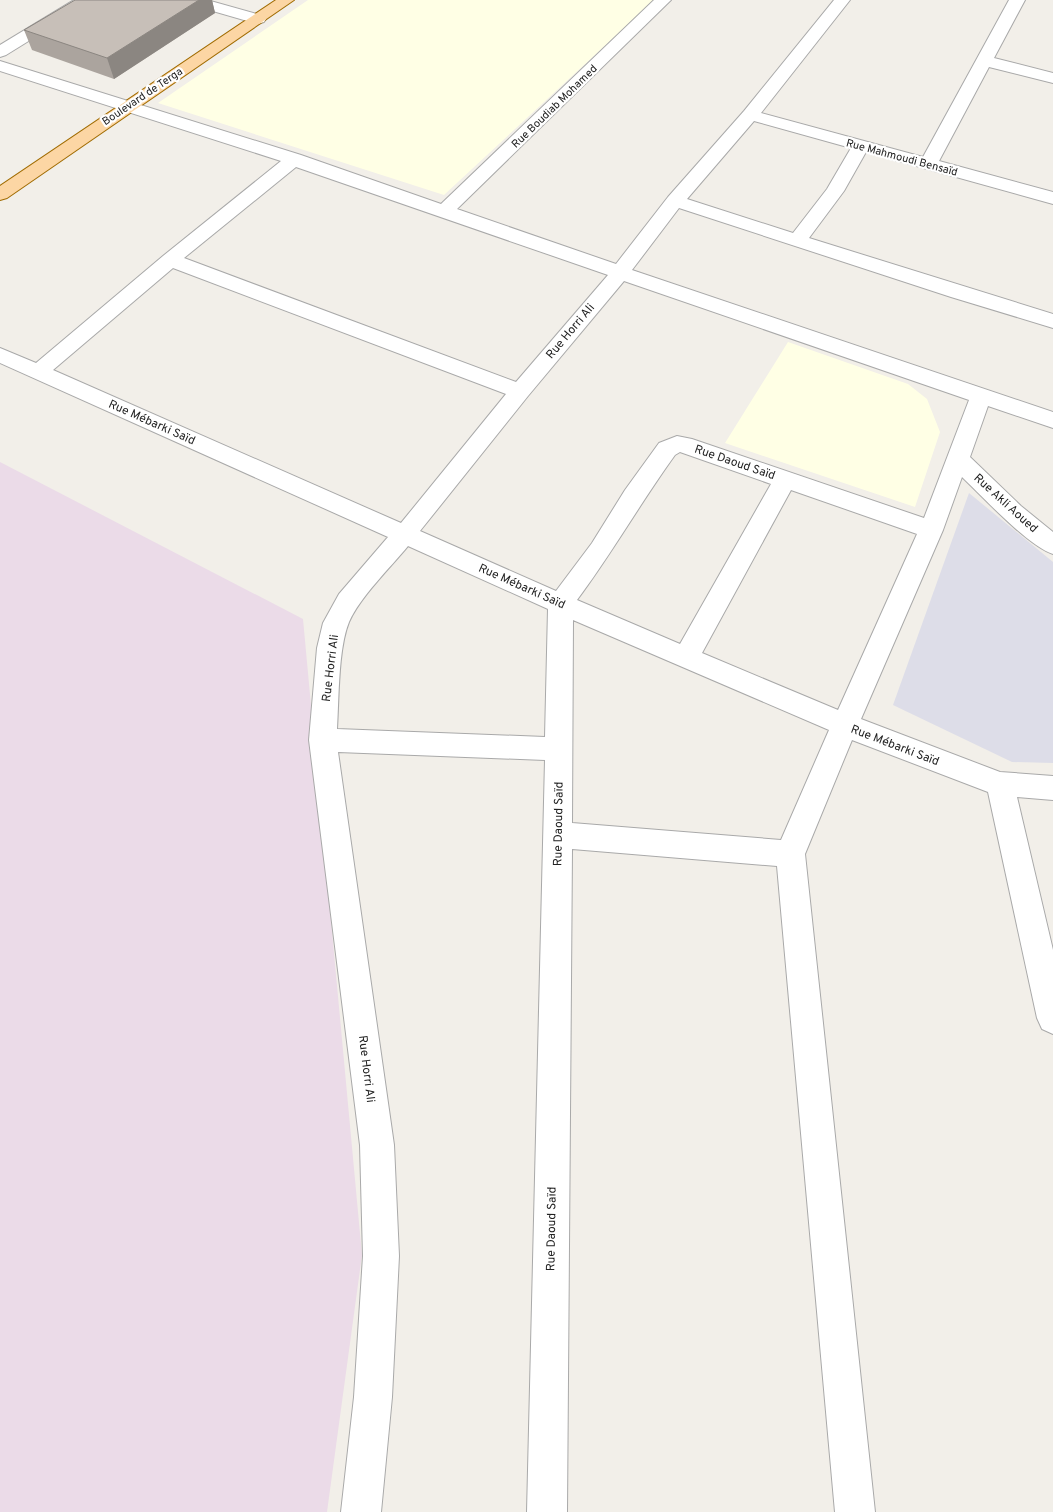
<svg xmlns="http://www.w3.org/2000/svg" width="1053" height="1512" font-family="Overpass,sans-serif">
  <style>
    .industrial { fill: #ebdbe8 }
    .education { fill: #ffffe5 }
    .plaza { fill: #dddde8 }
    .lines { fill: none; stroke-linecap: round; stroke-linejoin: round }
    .minor-casing { stroke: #a9a9a9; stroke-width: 2 }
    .major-casing { stroke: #a06b00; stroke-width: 2 }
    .minor { fill: #fff; fill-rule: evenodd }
    .major { fill: #fcd6a4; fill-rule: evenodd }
    .wall { fill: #aba49e }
    .shaded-wall { fill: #8b8681 }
    .building { fill: #c7bfb8; stroke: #8b8681 }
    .labels { text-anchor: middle; stroke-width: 4.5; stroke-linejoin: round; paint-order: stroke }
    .far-street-label { font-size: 11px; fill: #222; stroke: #fff }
    .street-label { font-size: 12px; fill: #222; stroke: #fff }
  </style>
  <rect width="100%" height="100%" fill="#f2efe9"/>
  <path class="industrial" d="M0,462L303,619L362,1255L327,1512H0Z"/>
  <g class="education">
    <path d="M308,0H654L444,195L158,103Z"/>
    <path d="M788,342L908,384L927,399L940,432L915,507L725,443Z"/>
  </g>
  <path class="plaza" d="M969,493L1053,562V763L1012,762L893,705Z"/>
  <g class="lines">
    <defs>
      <g id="minor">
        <path d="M74,0H93L90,3L6,55L0,57V45Z"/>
        <path d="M182,0H207L264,16L266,19L264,22L258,24L185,3Z"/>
        <path d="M654,0H671L457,209L616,264L668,197L744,111L834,0H850L761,113L923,157L1009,0H1025L994,58L1053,73V83L989,67L939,161L1053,192V204L866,152L844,191L809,238L1053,314V328L951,297L679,208L632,270L1053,412V428L988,406L970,457L1021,506L1053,532V554C1028,546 983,497 962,477L943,530L861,719L1000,772L1053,776V800L1017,797L1053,950V1034L1042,1029L1037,1018L988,792L852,740L805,854L875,1512H835L777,866L572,849L567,1512H527L545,760L338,752L394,1145L399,1256L392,1397L381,1512H341L354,1397L363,1256L360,1145L309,740L317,648L323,623L339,594L388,537L0,363V348L36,363L163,256L281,161L0,71V61L301,155L441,204ZM754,121L851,148L827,189L793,233L687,199ZM296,167L608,275L516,382L184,258ZM173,268L506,394L401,523L53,370ZM624,281L969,400L924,518L692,439L677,436L659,443L625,490L592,543L556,591L420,531L528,396ZM680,452L771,484L680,644L577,600C612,553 641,502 675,455ZM791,490L917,534L838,710L702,653ZM408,546L548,609L545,737L337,729C339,699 338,649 349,622C360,597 390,568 408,546ZM573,620L829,730L781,840L572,823Z"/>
      </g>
      <path id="major" d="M276,0H294L7,198L0,200V186Z"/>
    </defs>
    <use href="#minor" class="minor-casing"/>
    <use href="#major" class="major-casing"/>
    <use href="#minor" class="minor"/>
    <use href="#major" class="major"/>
  </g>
  <path class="wall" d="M75,0H212L215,13L114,79L32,50L24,30Z"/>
  <path class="shaded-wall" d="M199,0H212L215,13L114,79L107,58Z"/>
  <path class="building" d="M75,0H199L107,58L24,30Z"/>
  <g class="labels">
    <g class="far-street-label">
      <text transform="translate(142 96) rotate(-34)" y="4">Boulevard de Terga</text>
      <text transform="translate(554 106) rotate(-44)" y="4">Rue Boudiab Mohamed</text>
      <text transform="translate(902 157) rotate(15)" y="4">Rue Mahmoudi Bensaïd</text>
    </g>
    <g class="street-label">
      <text transform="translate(570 331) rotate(-50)" y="4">Rue Horri Ali</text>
      <text transform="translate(152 422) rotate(24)" y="4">Rue Mébarki Saïd</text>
      <text transform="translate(735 462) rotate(19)" y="4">Rue Daoud Saïd</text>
      <text transform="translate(1006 503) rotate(42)" y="4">Rue Akli Aoued</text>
      <text transform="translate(522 586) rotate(24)" y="4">Rue Mébarki Saïd</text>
      <text transform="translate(330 668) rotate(-83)" y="4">Rue Horri Ali</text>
      <text transform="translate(895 745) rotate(21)" y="4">Rue Mébarki Saïd</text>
      <text transform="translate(558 824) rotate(-89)" y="4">Rue Daoud Saïd</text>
      <text transform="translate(367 1069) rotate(83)" y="4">Rue Horri Ali</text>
      <text transform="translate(551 1229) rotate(-89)" y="4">Rue Daoud Saïd</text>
    </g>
  </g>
</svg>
